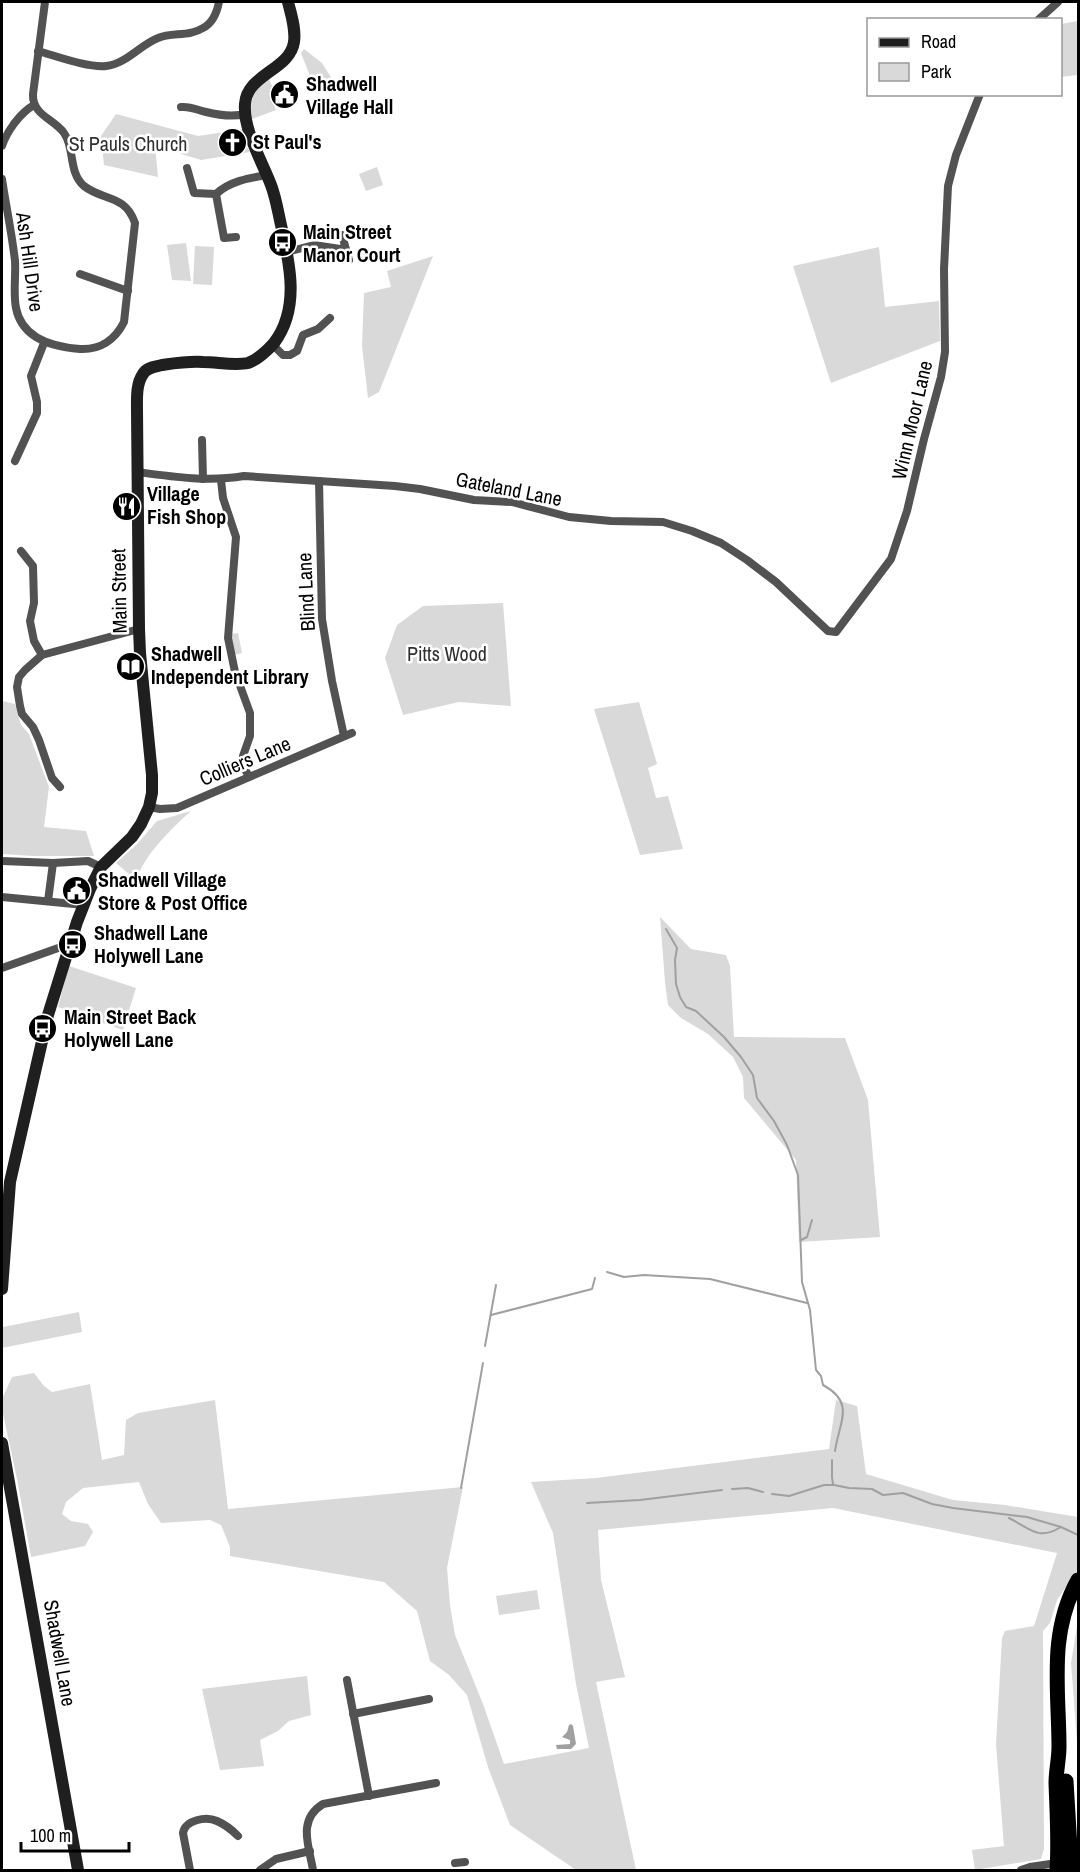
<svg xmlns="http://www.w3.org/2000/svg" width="1080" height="1872" font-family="'Archivo Narrow',sans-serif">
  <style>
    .green { fill: #d9d9d9 }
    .water { fill: #a0a0a0 }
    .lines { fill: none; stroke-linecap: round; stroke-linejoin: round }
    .stream { stroke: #a0a0a0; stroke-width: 2 }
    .street { stroke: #525252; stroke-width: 8 }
    .secondary { stroke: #1f1f1f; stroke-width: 12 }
    .highway { stroke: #000; stroke-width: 15 }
    .labels { text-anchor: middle; stroke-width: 5; stroke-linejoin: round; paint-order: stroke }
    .poi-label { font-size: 20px; font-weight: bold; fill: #000; stroke: #fff; text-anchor: start }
    .park-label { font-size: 20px; fill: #303030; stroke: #fff }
    .street-label { font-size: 20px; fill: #000; stroke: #fff }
  </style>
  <rect width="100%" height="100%" fill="#fff"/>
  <g class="green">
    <path d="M1078,21V75L1061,77V24Z"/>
    <path d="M304,49L322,63L337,87L317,94L301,53Z"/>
    <path d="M268,77L276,94L271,96L276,110L252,119C248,100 255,90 268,77Z"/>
    <path d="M116,114L198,136L244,129L247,142L246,146L250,152L201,160L155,146L158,177L104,165L101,136Z"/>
    <path d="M377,167L383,185L366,191L359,174Z"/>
    <path d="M186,243L191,281L172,280L167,245Z"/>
    <path d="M195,246L214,247L212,285L193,284Z"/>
    <path d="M879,247L885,307L939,301L940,341L831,383L793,266Z"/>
    <path d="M433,256L379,392L368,398L362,346L364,293L391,287L387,271Z"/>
    <path d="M503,603L511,706L459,702L403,715L385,658L397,625L423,606Z"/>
    <path d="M238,633L242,653L234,655L231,634Z"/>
    <path d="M2,701L15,704L21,725L29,734L49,787L44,827L86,831L94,856H33L2,854Z"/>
    <path d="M639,702L657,764L648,768L656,798L668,796L683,849L640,855L594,709Z"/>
    <path d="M191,811C171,829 145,854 136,880L116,863L137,844L157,821Z"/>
    <path d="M660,917L691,949L726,955L730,966L734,1037L845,1038L868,1100L880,1237L799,1242L796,1160L744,1098L743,1077L733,1057L708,1034L681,1018L668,1005L665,982Z"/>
    <path d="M69,966L136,988L123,1030L58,1007Z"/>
    <path d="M79,1312L82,1332L2,1348L3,1327Z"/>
    <path d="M34,1373L44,1386L52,1392L90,1384L102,1460L124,1455L126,1420L138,1413L215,1400L228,1509L463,1487L447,1568L450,1605L455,1635L483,1704L504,1764L589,1748L576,1684L553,1533L531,1482L596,1478L829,1449L836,1400L857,1406L866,1474L953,1500L1005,1505L1078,1517V1569L1057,1600L1050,1623L1043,1631L1044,1849L1041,1859L975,1870L972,1850L1004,1846L996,1744L1002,1638L1005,1631L1034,1626L1057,1553L833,1508L598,1530L601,1580L625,1677L596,1682L636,1870H576L510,1825L488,1767L467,1695L449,1675L430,1661L417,1611L384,1582L230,1556V1547L221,1525L210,1520L161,1523L148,1504L139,1482L83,1488L66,1502L62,1514L71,1521L88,1524L93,1532L85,1546L31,1557L17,1479L2,1409V1399L12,1377Z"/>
    <path d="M537,1590L540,1609L499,1615L496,1596Z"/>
    <path d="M1078,1620V1755L1071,1663Z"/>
    <path d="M307,1676L311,1715L289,1721L278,1731L260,1740L264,1766L220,1770L202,1689Z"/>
  </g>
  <path class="water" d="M571,1724L573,1726L576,1744L571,1749H557L556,1745L570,1744V1740L562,1737L567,1732L569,1725Z"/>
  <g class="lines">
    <g class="stream">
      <path d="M666,929L677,948L675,960L676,984L680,997L686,1007L696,1011L724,1037L741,1057L753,1075L757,1098L774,1121L787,1145L798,1175L802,1282L810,1310L816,1370L821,1376L823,1385C856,1403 839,1422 835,1451"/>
      <path d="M801,1240L807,1237L812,1220"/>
      <path d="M607,1272L624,1277L644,1275L710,1279L807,1303"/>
      <path d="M491,1315L592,1289L595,1278"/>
      <path d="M485,1346L496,1285"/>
      <path d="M832,1460V1477L833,1484"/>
      <path d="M461,1488L483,1363"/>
      <path d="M732,1489L748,1488L763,1492"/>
      <path d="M772,1494L789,1496L824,1485H834L849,1488L872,1489L883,1495L903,1493L932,1504L953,1508L1027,1517L1061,1527L1078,1535"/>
      <path d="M587,1503L640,1500L722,1490"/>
      <path d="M1009,1518C1031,1529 1038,1541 1061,1527"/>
    </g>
    <g class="street">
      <path d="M1038,20L1058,2"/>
      <path d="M38,51C56,56 88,68 106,66C126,64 140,45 158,38C172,32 189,37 203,28C213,23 217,12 219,2"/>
      <path d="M181,107C191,106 197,110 206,112C218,115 233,117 246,114"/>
      <path d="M2,146C7,131 20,113 34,105"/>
      <path d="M187,168L194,193L216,194C230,181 249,178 267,175"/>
      <path d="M2,179C6,206 12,234 15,261C16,277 13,292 16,308C22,339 53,347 80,349C100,350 115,340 124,322L135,223C125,194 103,201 84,186C68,172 75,148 64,133C54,119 32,115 33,94L45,2"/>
      <path d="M216,194L224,238L236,237"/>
      <path d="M342,235L349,260"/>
      <path d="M287,252L314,245L340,249L345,248"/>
      <path d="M80,274L128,291"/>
      <path d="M273,345L283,355H290L297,351L303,335L318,329L330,318"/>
      <path d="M202,440L203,479"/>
      <path d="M15,461L37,413V402L31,376L44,343"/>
      <path d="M138,472C174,477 208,482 244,476L395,486L420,489L474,500L512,502L569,517L611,521L663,522L692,531L721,543L747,560L776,582L828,631L836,632L891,559L907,511L924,439L941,377L945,352L944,269L948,186L956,155L980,94"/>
      <path d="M221,480L223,498L236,537L228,638L235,672L250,713V736L243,756V765L249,777"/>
      <path d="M319,481L322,619L332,681L344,736"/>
      <path d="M21,551L33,566L34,603L30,621L34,641L42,655"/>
      <path d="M60,787L52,778L39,740L33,727L22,714L20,706L17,687L19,677L25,670L42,655L139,629"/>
      <path d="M149,807L160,809L177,808L352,733"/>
      <path d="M2,861L53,863L88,861L101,867"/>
      <path d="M2,897L84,905"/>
      <path d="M48,901L53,863"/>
      <path d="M2,968L61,947L70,946"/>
      <path d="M347,1680L369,1796"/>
      <path d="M353,1714L429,1699"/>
      <path d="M455,1863L465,1862"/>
      <path d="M190,1870L183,1833C185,1820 206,1816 217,1821C224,1824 232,1830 238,1836"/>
      <path d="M260,1870L276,1859L310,1851"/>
      <path d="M313,1870C309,1846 297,1820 323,1804L436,1783"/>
      <path d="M1021,1870L1030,1867L1057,1863"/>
    </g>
    <g class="secondary">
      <path d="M2,1289L10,1182L48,1015L77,922L90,889L101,867L132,837L141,824L149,807L152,793V775L140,653L139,629L137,410C137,398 136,384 143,374C147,367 155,367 162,365C176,363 189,361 203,362C217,362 235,366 248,363C257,360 268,350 274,343C300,309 290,264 281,225C278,212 276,198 271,185C262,161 243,130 245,104C247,74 290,70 294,42C296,29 291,14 288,2"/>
      <path d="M2,1443L78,1870"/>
    </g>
    <g class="highway">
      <path d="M1066,1781L1070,1848V1870"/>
      <path d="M1057,1870C1059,1841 1057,1812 1056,1783C1056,1771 1059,1759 1059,1747C1059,1689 1048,1634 1078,1580"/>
    </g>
  </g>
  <defs>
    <symbol id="civic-disc" viewBox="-11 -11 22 22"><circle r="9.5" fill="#000" stroke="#fff"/><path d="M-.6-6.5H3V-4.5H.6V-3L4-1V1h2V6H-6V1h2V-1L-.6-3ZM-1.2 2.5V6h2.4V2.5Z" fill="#fff"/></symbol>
    <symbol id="church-disc" viewBox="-11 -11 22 22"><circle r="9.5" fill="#000" stroke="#fff"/><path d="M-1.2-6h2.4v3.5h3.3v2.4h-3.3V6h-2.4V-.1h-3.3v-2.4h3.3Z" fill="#fff"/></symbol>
    <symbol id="bus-disc" viewBox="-11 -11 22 22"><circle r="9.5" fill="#000" stroke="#fff"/><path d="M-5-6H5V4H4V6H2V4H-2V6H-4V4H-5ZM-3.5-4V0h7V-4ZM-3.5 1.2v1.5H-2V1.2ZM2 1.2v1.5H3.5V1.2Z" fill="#fff"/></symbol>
    <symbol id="restaurant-disc" viewBox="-11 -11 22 22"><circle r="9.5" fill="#000" stroke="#fff"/><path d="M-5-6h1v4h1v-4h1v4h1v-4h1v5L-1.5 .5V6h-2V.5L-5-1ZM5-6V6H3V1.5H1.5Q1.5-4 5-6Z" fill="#fff"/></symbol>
    <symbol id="library-disc" viewBox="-11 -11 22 22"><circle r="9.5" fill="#000" stroke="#fff"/><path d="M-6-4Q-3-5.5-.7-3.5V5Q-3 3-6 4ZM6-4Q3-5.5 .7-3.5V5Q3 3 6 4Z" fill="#fff"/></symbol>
  </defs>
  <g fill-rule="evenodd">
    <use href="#civic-disc" x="268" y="78" width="33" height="33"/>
    <use href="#church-disc" x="216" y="126" width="33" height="33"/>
    <use href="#bus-disc" x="266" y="226" width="33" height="33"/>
    <use href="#restaurant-disc" x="110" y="490" width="33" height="33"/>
    <use href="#library-disc" x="114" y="650" width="33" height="33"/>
    <use href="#civic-disc" x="60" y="874" width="33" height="33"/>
    <use href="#bus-disc" x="56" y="928" width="33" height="33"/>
    <use href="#bus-disc" x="26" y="1012" width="33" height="33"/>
  </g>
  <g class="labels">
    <g class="poi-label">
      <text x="306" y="91">Shadwell<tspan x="306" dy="23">Village Hall</tspan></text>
      <text x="253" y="149">St Paul's</text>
      <text x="303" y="239">Main Street<tspan x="303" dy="23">Manor Court</tspan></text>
      <text x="147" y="501">Village<tspan x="147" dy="23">Fish Shop</tspan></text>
      <text x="151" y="661">Shadwell<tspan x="151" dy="23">Independent Library</tspan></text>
      <text x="98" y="887">Shadwell Village<tspan x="98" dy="23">Store &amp; Post Office</tspan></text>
      <text x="94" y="940">Shadwell Lane<tspan x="94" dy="23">Holywell Lane</tspan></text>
      <text x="64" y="1024">Main Street Back<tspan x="64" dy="23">Holywell Lane</tspan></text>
    </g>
    <g class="park-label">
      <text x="128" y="151">St Pauls Church</text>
      <text x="447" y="661">Pitts Wood</text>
    </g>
    <g class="street-label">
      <text transform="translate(30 262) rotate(82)" y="7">Ash Hill Drive</text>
      <text transform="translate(912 420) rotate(-77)" y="7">Winn Moor Lane</text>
      <text transform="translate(509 489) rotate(11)" y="7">Gateland Lane</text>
      <text transform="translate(119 591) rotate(-91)" y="7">Main Street</text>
      <text transform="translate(306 592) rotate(-93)" y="7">Blind Lane</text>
      <text transform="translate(245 761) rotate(-23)" y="7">Colliers Lane</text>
      <text transform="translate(60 1653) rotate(80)" y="7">Shadwell Lane</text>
    </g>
  </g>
  <rect width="1080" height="1872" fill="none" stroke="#000000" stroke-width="6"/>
  <rect x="867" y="18" width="195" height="78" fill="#ffffff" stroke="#999999" stroke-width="1.5"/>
  <rect x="879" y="38" width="30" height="9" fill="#1f1f1f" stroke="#999999" stroke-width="1.5"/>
  <text x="921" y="48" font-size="18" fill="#000000">Road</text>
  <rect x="879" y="63" width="30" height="18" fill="#d9d9d9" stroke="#999999" stroke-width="1.5"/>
  <text x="921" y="78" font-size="18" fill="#000000">Park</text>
  <path d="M21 1842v9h108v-9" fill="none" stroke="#000000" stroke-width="3"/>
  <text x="30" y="1842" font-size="18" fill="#000000" stroke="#ffffff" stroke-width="4.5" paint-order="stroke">100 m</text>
</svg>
